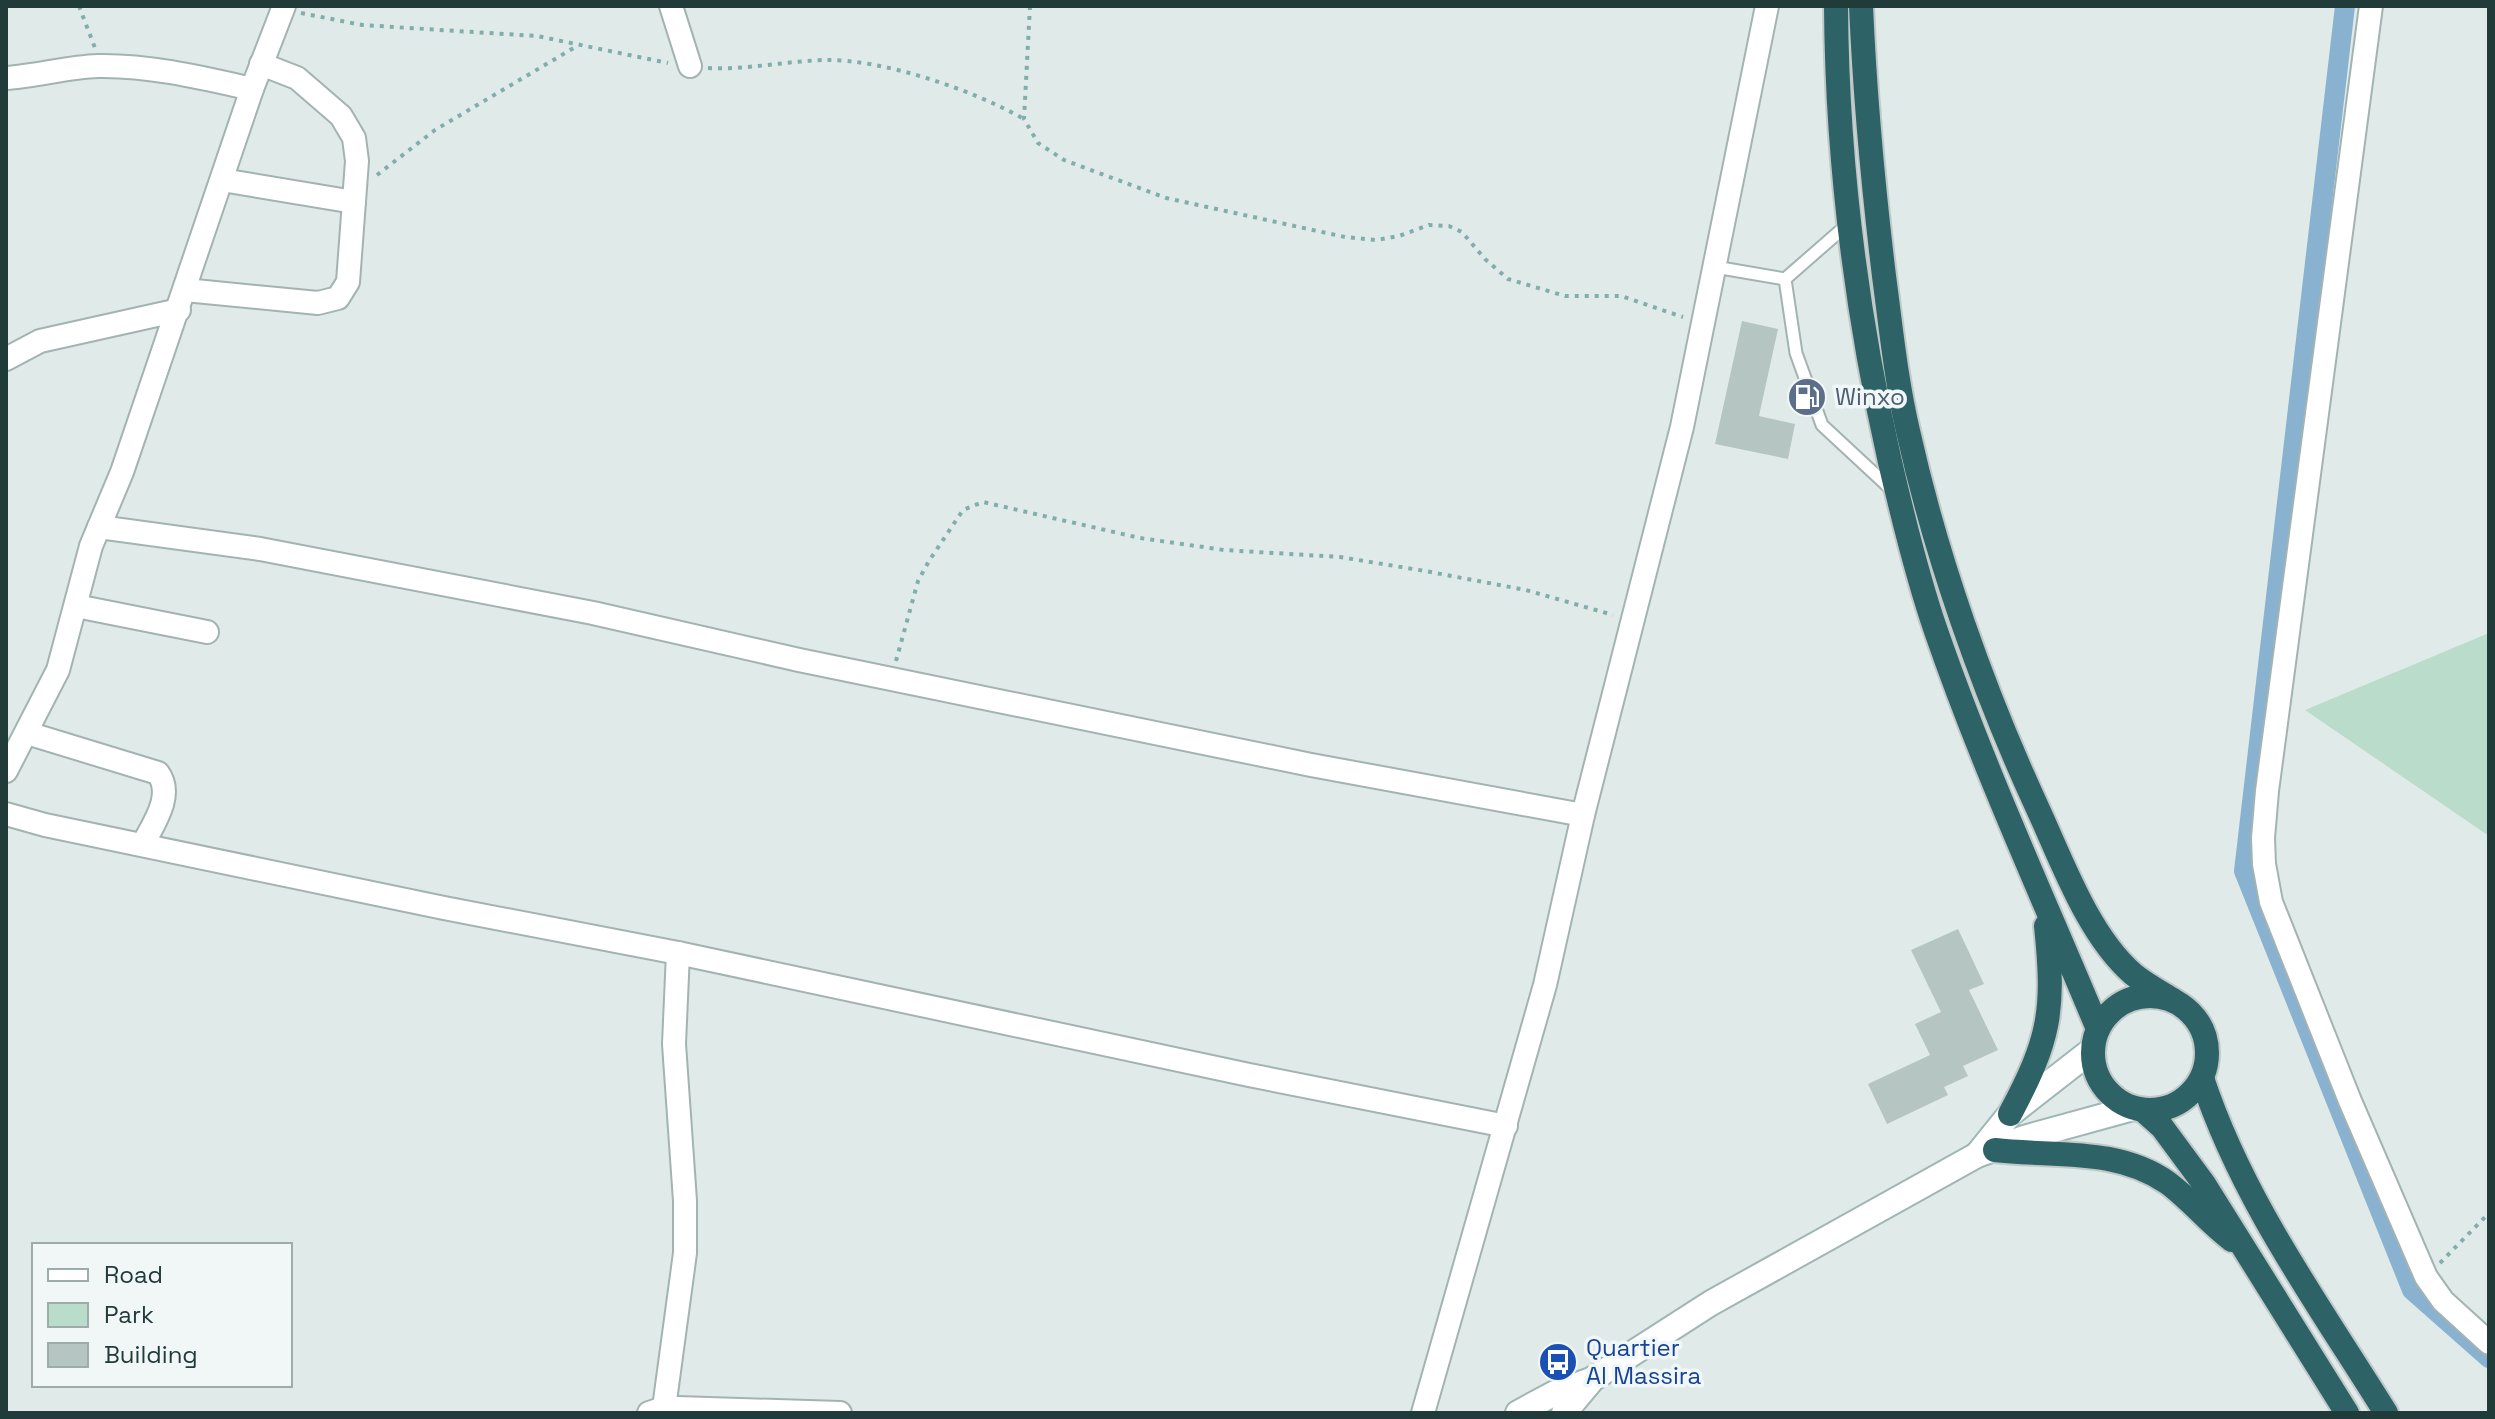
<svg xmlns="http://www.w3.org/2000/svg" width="2495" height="1419" font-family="'Space Grotesk',sans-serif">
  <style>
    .green { fill: #b9dccb }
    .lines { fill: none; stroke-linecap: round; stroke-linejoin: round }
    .canal { stroke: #88b2cf; stroke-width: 20 }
    .building { fill: #b5c5c2 }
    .lane-casing { stroke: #a3b3b1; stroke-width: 15 }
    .street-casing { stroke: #a3b3b1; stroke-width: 26 }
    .secondary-casing { stroke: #9fb6b4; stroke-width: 28 }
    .highway-casing { stroke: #c1c8c8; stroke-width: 28 }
    .path { stroke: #81aeac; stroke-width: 4; stroke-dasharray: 4 6; stroke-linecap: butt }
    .lane { stroke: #fff; stroke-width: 11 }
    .street { stroke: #fff; stroke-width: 22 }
    .secondary { stroke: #fff; stroke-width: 24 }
    .highway { stroke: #2d6366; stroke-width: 24 }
    .labels { text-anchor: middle; stroke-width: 7; stroke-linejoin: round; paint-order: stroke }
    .service-label { font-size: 24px; fill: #4e5e75; stroke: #f0f7f6; text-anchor: start }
    .transit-label { font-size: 24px; fill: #164399; stroke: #f0f7f6; text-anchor: start }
  </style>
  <rect width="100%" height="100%" fill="#e0ebe9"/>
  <path class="green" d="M2489,633V836L2305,710Z"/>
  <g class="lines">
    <path class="canal" d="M2345,6L2244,871L2412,1290L2489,1358"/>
  </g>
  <g class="building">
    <path d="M1742,321L1778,329L1759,416L1795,424L1788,459L1715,444Z"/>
    <path d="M1958,929L1984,984L1969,990L1998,1050L1963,1066L1968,1076L1944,1087L1948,1095L1887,1124L1868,1084L1930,1055L1915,1024L1941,1012L1911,950Z"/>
  </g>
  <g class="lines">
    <defs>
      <g id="lane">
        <path d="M1715,267L1785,279"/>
        <path d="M1785,279L1796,353L1822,425L1892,490"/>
        <path d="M1785,279L1848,224"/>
      </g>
      <g id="street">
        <path d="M671,6L690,66"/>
        <path d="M2371,6L2267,791L2263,838L2264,864L2271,902L2350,1101L2426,1277L2443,1301L2489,1343"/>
        <path d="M6,78C37,76 67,67 98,66C149,65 203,78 252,89"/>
        <path d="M222,180L354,202"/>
        <path d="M185,290L318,303L338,298L348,282L357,161L354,138L341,116L297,78L261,64"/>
        <path d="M6,359L40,341L179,310"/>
        <path d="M99,527L260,549L593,613L799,660L1311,765L1583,815"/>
        <path d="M76,606L207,632"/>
        <path d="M27,733L158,773C174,795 154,823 143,844"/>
        <path d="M6,771L58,670L91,546L122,472L252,89L284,6"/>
        <path d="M6,814L45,825L444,908L678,953"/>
        <path d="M664,1408L685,1253V1201L674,1044L678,953L1249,1075L1506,1126"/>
        <path d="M649,1413L664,1408H677L840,1413"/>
        <path d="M1423,1413L1545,985L1583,815L1682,427L1767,6"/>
      </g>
      <g id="secondary">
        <path d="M1977,1155L2010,1114L2092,1050"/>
        <path d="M1518,1413L1555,1393L1591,1380L1711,1303L1977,1155L2024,1138L2133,1108"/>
        <path d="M1564,1413L1590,1382"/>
      </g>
      <g id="highway">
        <path d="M1836,6C1837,160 1856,312 1890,462C1903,518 1917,576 1936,631C1983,767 2043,897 2098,1029"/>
        <path d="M1861,6C1865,98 1873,185 1884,276C1891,328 1896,380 1908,431C1936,557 1983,690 2037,807C2062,861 2088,935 2133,974C2145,984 2160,992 2173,1000"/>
        <circle cx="2150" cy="1053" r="57"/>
        <path d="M2202,1078C2242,1200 2319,1305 2386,1413"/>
        <path d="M2143,1110L2162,1127L2204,1184L2347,1413"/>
        <path d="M2010,1114C2050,1039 2055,1011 2046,926"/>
        <path d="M1995,1150C2054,1157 2117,1147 2168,1183C2191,1200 2209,1223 2232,1240"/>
      </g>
    </defs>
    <use href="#lane" class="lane-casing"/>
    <use href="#street" class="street-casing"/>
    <use href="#secondary" class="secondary-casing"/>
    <use href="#highway" class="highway-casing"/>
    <g class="path">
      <path d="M79,6L95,48"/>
      <path d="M1030,6L1024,119L1038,143L1064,160L1166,198L1345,237L1376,240L1399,236L1429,225L1449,226L1462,232L1485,259L1508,279L1565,296H1621L1683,317"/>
      <path d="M301,13L362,25L537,36L668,63"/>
      <path d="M708,68C747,70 786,61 825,60C883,59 973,90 1024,119"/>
      <path d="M377,175L435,130L577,46"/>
      <path d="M896,661L918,581L929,561L963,510L983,502L1140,538L1224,550L1340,557L1425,571L1526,590L1613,615"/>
      <path d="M2440,1263L2489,1213"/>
    </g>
    <use href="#lane" class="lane"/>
    <use href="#street" class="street"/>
    <use href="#secondary" class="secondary"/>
    <use href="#highway" class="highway"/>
  </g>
  <defs>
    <symbol id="fuel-disc" viewBox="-11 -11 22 22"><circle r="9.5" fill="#5c6f8a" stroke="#f0f7f6"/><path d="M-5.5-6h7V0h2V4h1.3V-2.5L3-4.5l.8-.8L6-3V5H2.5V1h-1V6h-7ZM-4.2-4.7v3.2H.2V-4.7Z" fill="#fff"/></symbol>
    <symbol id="bus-disc" viewBox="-11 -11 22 22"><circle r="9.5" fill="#1a4fb4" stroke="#f0f7f6"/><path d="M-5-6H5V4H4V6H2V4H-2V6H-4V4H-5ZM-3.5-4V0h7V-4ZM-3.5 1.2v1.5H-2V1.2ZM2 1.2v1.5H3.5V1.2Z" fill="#fff"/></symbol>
  </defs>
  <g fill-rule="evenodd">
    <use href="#fuel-disc" x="1785" y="375" width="44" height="44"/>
    <use href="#bus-disc" x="1536" y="1340" width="44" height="44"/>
  </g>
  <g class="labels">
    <g class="service-label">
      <text x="1835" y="405">Winxo</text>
    </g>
    <g class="transit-label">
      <text x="1586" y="1356">Quartier<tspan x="1586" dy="28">Al Massira</tspan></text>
    </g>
  </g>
  <rect width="2495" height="1419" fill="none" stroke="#213b3a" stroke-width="16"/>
  <rect x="32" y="1243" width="260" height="144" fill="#f0f7f6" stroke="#9dacab" stroke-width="2"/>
  <rect x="48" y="1269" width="40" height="12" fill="#ffffff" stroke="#9dacab" stroke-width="2"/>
  <text x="104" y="1283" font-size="24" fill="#213b3a">Road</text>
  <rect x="48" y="1303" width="40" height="24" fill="#b9dccb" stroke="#9dacab" stroke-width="2"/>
  <text x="104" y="1323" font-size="24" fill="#213b3a">Park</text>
  <rect x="48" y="1343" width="40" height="24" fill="#b5c5c2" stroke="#9dacab" stroke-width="2"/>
  <text x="104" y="1363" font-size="24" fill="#213b3a">Building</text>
</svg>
